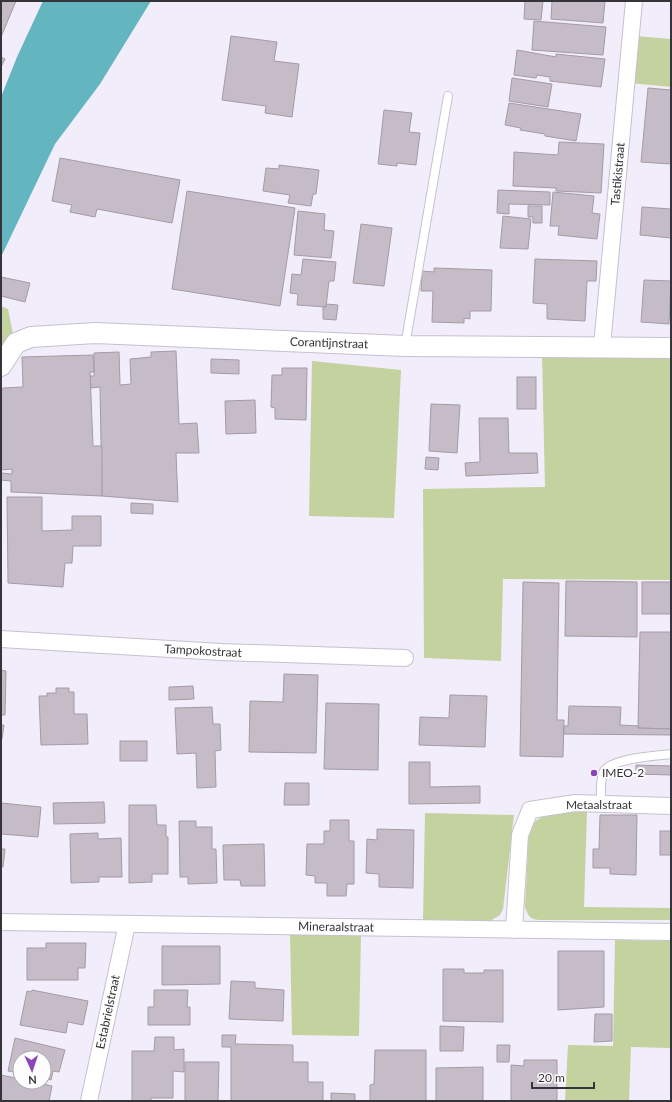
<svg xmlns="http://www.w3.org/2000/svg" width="672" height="1102" font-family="Lato,sans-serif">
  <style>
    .green { fill: #c3d29e }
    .water { fill: #63b5c0 }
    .building { fill: #c5bcc8; stroke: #a39ba6 }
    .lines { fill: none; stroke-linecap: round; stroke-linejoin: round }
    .service-casing { stroke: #c5c1ce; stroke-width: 10 }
    .minor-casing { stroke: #c5c1ce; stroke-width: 18 }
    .tertiary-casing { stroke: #c5c1ce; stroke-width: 22 }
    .service { stroke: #fff; stroke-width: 8 }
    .minor { stroke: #fff; stroke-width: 16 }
    .tertiary { stroke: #fff; stroke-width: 20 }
    .poi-dot { fill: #8746bb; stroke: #fdfdfd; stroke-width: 1.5 }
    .labels { text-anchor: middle; stroke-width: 4; stroke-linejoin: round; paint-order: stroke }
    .street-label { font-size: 12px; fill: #353439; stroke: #fdfdfd }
    .poi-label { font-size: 12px; fill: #353439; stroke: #fdfdfd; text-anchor: start }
  </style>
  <rect width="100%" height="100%" fill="#f2edfa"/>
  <g class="green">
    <path d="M635,36L671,39V87L630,83Z"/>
    <path d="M1,306L8,309L13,334L1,354Z"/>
    <path d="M542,354L671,355V580L503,579L501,661L424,658L423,489L545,487Z"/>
    <path d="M312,361L401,370L394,518L309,516Z"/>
    <path d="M569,811H587L584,907L671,908V920H539C529,919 528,915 525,907L529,829C538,814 553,814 569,811Z"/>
    <path d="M425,813L514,815L503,909L500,915L490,921H423Z"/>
    <path d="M290,933L361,934L359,1036L292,1035Z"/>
    <path d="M615,940L671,941V1048L631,1047L629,1101H565L568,1045L613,1046Z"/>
  </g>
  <path class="water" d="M43,1H151L100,84L55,144L1,257V97L17,57Z"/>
  <g class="building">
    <path d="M1,1H16L1,37Z"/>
    <path d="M525,1H543L541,20L524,19Z"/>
    <path d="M552,1H605L603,23L551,19Z"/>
    <path d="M534,21L606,27L603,55L532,50Z"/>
    <path d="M231,36L277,42L274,61L299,64L292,117L265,113L266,106L222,100Z"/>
    <path d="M517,50L556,57V54L605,59L601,87L550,81V77L537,75L536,78L514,75Z"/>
    <path d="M1,57L5,59L1,67Z"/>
    <path d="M512,78L552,84L548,107L509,101Z"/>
    <path d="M648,88L671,90V164L641,162Z"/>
    <path d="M509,103L581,114L576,141L545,136V134L520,130L521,128L505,125Z"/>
    <path d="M384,110L412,113L409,132L420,133L416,165L397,163V166L378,164Z"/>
    <path d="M559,142L604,144L601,193L556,191V188L513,186L514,152L558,155Z"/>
    <path d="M60,158L180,180L172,223L97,209L95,217L70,212L72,205L52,201Z"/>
    <path d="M279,165L319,170L316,194H313L311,206L288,203L290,195L263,191L266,168L279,169Z"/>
    <path d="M498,190L550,192V205L509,204V214L497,213Z"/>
    <path d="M187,191L295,208L280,306L172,289Z"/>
    <path d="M553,192L594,196L592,213L600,214L597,239L558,235L559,226H550Z"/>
    <path d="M528,206H542V223H533V217H528Z"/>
    <path d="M642,207L671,209V238L640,235Z"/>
    <path d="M298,211L325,214L324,230L334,231L331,258L294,255Z"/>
    <path d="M503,216L531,219L528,249L500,248Z"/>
    <path d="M361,224L392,228L384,286L353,283Z"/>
    <path d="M303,259L336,262L334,281H329L326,307L297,305L298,294L290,293L292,274L301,275Z"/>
    <path d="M535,259L597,261L596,281H587L585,321L547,319V304L533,303Z"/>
    <path d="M434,268L492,270L491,311H470V319L464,318V323L432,322L433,291H421L422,271L434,272Z"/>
    <path d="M1,277L30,283L25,302L1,296Z"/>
    <path d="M644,280L671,281L669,324L641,322Z"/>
    <path d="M326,304L338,305L336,320L323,319V307H326Z"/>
    <path d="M176,351L179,424L197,423L199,453H176L178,502L102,496L100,387L91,388L90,376H94V353L119,352L120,385L131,384L130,359L151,357V352Z"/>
    <path d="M93,355L94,372H90L93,446H102V496L11,492V481L1,480V473L12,474V469L1,470V392L3,388L23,387L22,357Z"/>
    <path d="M211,359L239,360V374L211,373Z"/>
    <path d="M282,368H307L306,420L275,419V408L271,407L272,375H282Z"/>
    <rect x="517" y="377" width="19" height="32"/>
    <path d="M255,400L256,433L226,434L225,401Z"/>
    <path d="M431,404L460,405L457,453L429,451Z"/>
    <path d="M479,418H508L509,453H537L538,473L466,476L465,463L480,462Z"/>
    <path d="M426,457L439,458L438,470L425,469Z"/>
    <path d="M7,497H42V531L72,530V516H101V546H73L72,563H65L63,587L8,583Z"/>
    <path d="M131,503L153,504V514L131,513Z"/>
    <path d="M566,581L637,582V637L565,636Z"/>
    <path d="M523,582L559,583L557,720H564L563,757L520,756Z"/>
    <rect x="642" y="582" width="29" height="32"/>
    <path d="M640,632H671V729L638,728Z"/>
    <path d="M1,670L6,671L5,715H1Z"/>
    <path d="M284,674L318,675L316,753L249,752L250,701L283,702Z"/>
    <path d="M193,686L194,699L169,700V687Z"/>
    <path d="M56,688H69V692H74V714H87L88,744L41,745L39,696H47V693H56Z"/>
    <path d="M450,695L487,696L485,747L419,745L420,717L449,718Z"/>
    <path d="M326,703L379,704L378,770L324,769Z"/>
    <path d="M569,706L621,707L620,725L639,726L638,728L671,729V735L564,734V726H568Z"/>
    <path d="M212,707L213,724H220L221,750L215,751L216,787L197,788L196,753L177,754L175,708Z"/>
    <path d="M1,725H4L2,739H1Z"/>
    <rect x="120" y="741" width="27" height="20"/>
    <path d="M409,762H430V787L480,786V803L409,804Z"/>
    <path d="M636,765L671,766V775L636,774Z"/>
    <path d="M285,783H309V805H284Z"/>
    <path d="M104,802L105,823L54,824L53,803Z"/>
    <path d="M1,803L41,807L38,837L1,834Z"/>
    <path d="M129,805H156L157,825H166V837H168V874H152V882L129,883Z"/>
    <path d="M600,815H637L636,875L610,874V868H593V849H599Z"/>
    <path d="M330,820H349V841H354V884H347L346,896H327V883H315V876L306,875L307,844H324V831H330Z"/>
    <path d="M179,821H196V827H212V849H216L217,883L188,884V877H180Z"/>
    <path d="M377,829L414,830L413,888L379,887V874L366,873L367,839L377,840Z"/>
    <rect x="660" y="831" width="11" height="24"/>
    <path d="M98,833V839L121,838L122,877H99V882L71,883L70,834Z"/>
    <path d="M264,844L265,886H241L240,880H224L223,845Z"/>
    <path d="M1,849H5L3,867H1Z"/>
    <path d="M46,943H86L85,968H78V980H27V948H46Z"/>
    <path d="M162,946H220V984L162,985Z"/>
    <path d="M558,951H604V1007L558,1010Z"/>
    <path d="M443,969H464V973H484V970H503V1022L443,1021Z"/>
    <path d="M231,981L255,982V988L284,990L283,1021L229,1019Z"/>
    <path d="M32,990L88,1001L83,1025L68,1022L66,1033L20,1025L27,991L31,992Z"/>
    <path d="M154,990H188L187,1007H190V1025H148V1007H154Z"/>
    <path d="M595,1014H612V1041L594,1042Z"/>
    <path d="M440,1026L464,1027L463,1051H440Z"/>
    <path d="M222,1035H236L235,1044L293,1045V1062H308V1082H323V1101H231V1047H222Z"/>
    <path d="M155,1037H174V1050L184,1049V1072L173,1071V1098H151V1101H132V1051H154Z"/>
    <path d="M15,1038L65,1050L59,1072L53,1071L51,1080L44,1078V1058H20V1073L8,1071Z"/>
    <path d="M497,1045H510L509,1062H497Z"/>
    <path d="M375,1050H426V1101H370V1085L374,1084Z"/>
    <path d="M524,1060H557V1101H511V1065L524,1066Z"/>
    <path d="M185,1062H219L218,1101H185Z"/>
    <path d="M483,1067V1101H436V1068Z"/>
    <path d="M1,1075L20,1079V1082H33L52,1086L49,1101H1Z"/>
    <path d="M331,1093L355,1094V1101H331Z"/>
  </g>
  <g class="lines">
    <defs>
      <g id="service">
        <path d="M405,346L448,96"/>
        <path d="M601,804C601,794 600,782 603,773C608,758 657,756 671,754"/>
      </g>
      <g id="minor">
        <path d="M602,346L634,1"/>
        <path d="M1,639L221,652L405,658"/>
        <path d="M1,922L671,932"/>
        <path d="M514,930L520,835L530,810L575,803L671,806"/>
        <path d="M89,1101L127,924"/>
      </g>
      <path id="tertiary" d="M1,366L16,343L31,337L95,333L405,346L671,348"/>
    </defs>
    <use href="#service" class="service-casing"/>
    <use href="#minor" class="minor-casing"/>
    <use href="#tertiary" class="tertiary-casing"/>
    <use href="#service" class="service"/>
    <use href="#minor" class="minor"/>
    <use href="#tertiary" class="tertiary"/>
  </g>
  <circle class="poi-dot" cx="594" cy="773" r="4"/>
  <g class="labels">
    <g class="street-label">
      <text transform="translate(618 174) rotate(-85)" y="4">Tastikistraat</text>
      <text transform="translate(329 343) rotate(2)" y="4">Corantijnstraat</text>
      <text transform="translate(203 651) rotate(3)" y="4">Tampokostraat</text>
      <text x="599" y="809">Metaalstraat</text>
      <text transform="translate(336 927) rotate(1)" y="4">Mineraalstraat</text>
      <text transform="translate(108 1012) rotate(-78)" y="4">Estabrielstraat</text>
    </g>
    <g class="poi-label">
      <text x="602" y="777">IMEO-2</text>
    </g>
  </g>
  <rect width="672" height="1102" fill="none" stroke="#353439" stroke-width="4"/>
  <g transform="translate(32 1070) rotate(177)"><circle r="19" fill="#fdfdfd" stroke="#adadaf"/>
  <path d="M0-3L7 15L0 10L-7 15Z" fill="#8746bb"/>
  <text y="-6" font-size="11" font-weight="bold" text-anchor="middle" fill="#353439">N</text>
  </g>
  <path d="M532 1082v6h62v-6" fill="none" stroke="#353439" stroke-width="2"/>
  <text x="538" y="1082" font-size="12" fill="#353439" stroke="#fdfdfd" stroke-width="3" paint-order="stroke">20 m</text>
</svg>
